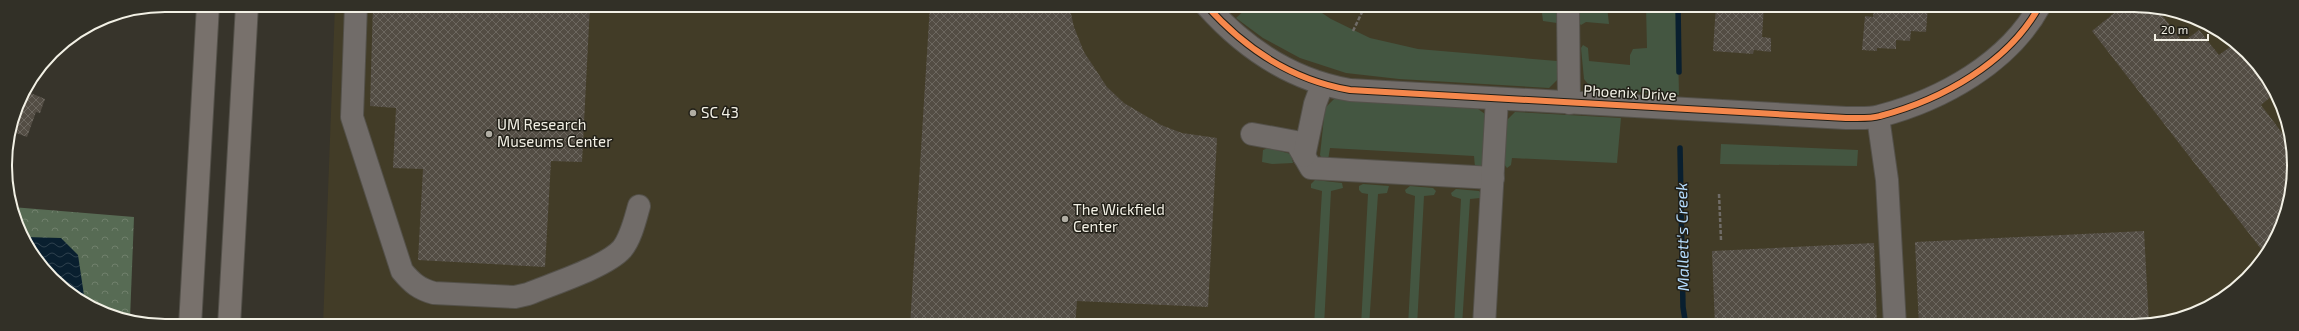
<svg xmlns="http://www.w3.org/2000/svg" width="2299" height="331" font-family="'Exo 2',sans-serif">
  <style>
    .built { fill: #423c27 }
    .forest { fill: url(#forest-crowns) }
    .garden { fill: #445641 }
    .water { fill: url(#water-waves) }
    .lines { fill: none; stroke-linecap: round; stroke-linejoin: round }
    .stream { stroke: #091f2f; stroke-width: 5.5 }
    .building { fill: url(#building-cross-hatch) }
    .minor-casing { stroke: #54514a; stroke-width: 24 }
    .highway-casing { stroke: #54514a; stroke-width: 24 }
    .path { stroke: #706c67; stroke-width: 2.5; stroke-dasharray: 4 2; stroke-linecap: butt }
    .minor { stroke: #716c69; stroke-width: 22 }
    .highway { stroke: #78716c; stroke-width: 22 }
    .cycleway-casing { stroke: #211f17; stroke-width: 8 }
    .cycleway { stroke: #f5874c; stroke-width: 6 }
    .poi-dot { fill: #b1aea4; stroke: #211f17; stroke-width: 1.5 }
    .labels { text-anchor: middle; stroke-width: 3; stroke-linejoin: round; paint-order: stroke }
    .street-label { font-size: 15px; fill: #f2f0e5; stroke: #211f17 }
    .poi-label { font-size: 15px; fill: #f2f0e5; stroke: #211f17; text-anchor: start }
    .water-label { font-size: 16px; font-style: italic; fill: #b4dbfd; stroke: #211f17 }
    .rim { fill: none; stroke: #f2f0e5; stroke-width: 2 }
  </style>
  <defs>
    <pattern id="forest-crowns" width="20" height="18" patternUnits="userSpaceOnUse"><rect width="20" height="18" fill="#576b54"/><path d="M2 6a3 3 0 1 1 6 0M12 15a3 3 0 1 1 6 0" fill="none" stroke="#70806c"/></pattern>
    <pattern id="water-waves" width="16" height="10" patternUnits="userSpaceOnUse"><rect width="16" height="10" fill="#091f2f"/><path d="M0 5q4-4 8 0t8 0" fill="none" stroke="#2d404d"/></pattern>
    <pattern id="building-cross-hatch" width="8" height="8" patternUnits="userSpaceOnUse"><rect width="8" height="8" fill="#534d44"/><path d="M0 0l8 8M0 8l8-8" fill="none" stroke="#6c675f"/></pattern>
  </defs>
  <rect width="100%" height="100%" fill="#37342b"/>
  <path class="built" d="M335,5H2144L2205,22L2254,60L2286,114L2294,176L2278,236L2247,279L2204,310L2144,326H323Z"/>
  <path class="forest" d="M12,207L134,217L130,319L94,309L45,271L14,217Z"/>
  <g class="garden">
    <path d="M1250,5H1310L1331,19L1370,38L1418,49L1557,61V45H1559L1561,76L1549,88L1399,79L1346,73L1300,58L1263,38L1236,18Z"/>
    <path d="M1541,5H1558L1559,21L1557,23L1543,21Z"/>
    <path d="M1646,5H1677L1679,95L1592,89L1584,79L1581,48L1583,45L1588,48L1589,61L1630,65V55L1633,49L1647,48Z"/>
    <path d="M1582,6H1607L1609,24L1586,22L1581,25L1579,23V10Z"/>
    <path d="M1335,98L1478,109L1485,114V169L1475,167L1474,156L1330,148L1328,160H1323L1320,155L1325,108Z"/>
    <path d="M1515,112L1621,118L1617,163L1512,158L1511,165L1507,168L1504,164L1507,120Z"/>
    <path d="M1721,144L1858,150L1857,166L1720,164Z"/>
    <path d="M1268,148L1291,154L1293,163L1272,164L1262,162L1263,150Z"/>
    <path d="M1315,180L1342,183L1343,188L1331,191L1324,326H1314L1322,191L1311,188V184Z"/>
    <path d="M1363,184L1389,186L1387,193L1378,194L1369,326H1361L1368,194L1362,193L1359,190V186Z"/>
    <path d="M1410,186L1433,188L1436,191L1434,195L1424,196L1417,326H1408L1415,196L1406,193L1405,190Z"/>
    <path d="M1456,189L1479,191L1482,194L1480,198L1470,199L1462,326H1454L1461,199L1452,196L1451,193Z"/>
  </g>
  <path class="water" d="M25,237L61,238L78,255L85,302L45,271Z"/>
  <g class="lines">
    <g class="stream">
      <path d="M1678,5L1679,72"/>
      <path d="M1680,148L1683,307L1686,326"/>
    </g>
  </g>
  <g class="building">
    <path d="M373,5H590L582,162L551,161L545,267L418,260L423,169L393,168L396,108L370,106Z"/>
    <path d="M930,5H1069L1074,27L1084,52L1107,87L1124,103L1161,125L1182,133L1217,138L1208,307L1077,301L1075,326H910Z"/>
    <path d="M1716,5H1764L1762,37L1771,38V52L1754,50L1753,54L1713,51Z"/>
    <path d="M1874,5H1928L1926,32L1911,31L1910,41L1896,40V49L1877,48V51L1862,50L1865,16L1873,17Z"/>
    <path d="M2124,5H2144L2157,9L2183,42L2199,30L2219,55L2234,44L2273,95L2261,105L2289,142L2294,176L2278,236L2265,254L2092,31Z"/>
    <path d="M26,91L45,99L40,113L36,112L27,137L11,131L17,104Z"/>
    <path d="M2144,231L2149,324L1919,326L1915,242Z"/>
    <path d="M1874,243L1877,326H1715L1712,251Z"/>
  </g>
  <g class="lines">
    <defs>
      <g id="minor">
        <path d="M356,5L352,117L402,271C412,283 419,289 434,293L515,297L528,294C552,284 606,267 622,249C631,238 635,220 639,206"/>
        <path d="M1206,5C1245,49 1292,80 1350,90L1846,118C1857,118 1870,119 1880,116C1941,100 2009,63 2040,5"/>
        <path d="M1568,5L1569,103"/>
        <path d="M1878,117L1887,180L1895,326"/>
        <path d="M1252,134L1296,142L1311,168L1493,178"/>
        <path d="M1304,156L1315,104L1322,85"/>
        <path d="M1484,326L1497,99"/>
      </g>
      <g id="highway">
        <path d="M190,326L208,5"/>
        <path d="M229,326L247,5"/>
      </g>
    </defs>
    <use href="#minor" class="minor-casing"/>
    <use href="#highway" class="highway-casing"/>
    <g class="path">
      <path d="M1353,31L1364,8"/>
      <path d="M1719,194L1721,240"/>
    </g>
    <use href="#minor" class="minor"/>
    <use href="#highway" class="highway"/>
    <defs>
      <path id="cycleway" d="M1206,5C1245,49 1292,80 1350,90L1846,118C1857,118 1870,119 1880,116C1941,100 2009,63 2040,5"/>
    </defs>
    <use href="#cycleway" class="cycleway-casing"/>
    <use href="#cycleway" class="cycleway"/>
  </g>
  <g class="poi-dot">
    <circle cx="693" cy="113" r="4"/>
    <circle cx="489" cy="134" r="4"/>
    <circle cx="1065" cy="219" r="4"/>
  </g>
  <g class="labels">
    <g class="street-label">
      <text transform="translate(1630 93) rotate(3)" y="5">Phoenix Drive</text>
    </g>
    <g class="poi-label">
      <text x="701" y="118">SC 43</text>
      <text x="497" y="130">UM Research<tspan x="497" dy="17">Museums Center</tspan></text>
      <text x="1073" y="215">The Wickfield<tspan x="1073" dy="17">Center</tspan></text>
    </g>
    <g class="water-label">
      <text transform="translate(1682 237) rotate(-91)" y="6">Mallett's Creek</text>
    </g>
  </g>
  <path d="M0 0H2299V331H0ZM165 12H2134A153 153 0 0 1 2287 165V166A153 153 0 0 1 2134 319H165A153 153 0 0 1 12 166V165A153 153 0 0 1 165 12Z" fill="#323027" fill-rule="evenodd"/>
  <path class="rim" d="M165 12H2134A153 153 0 0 1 2287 165V166A153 153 0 0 1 2134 319H165A153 153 0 0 1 12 166V165A153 153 0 0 1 165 12Z"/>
  <path d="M2155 34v6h53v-6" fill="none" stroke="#f2f0e5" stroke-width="2"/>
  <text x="2161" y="34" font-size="12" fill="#f2f0e5" stroke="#211f17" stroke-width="3" paint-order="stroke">20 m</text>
</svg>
